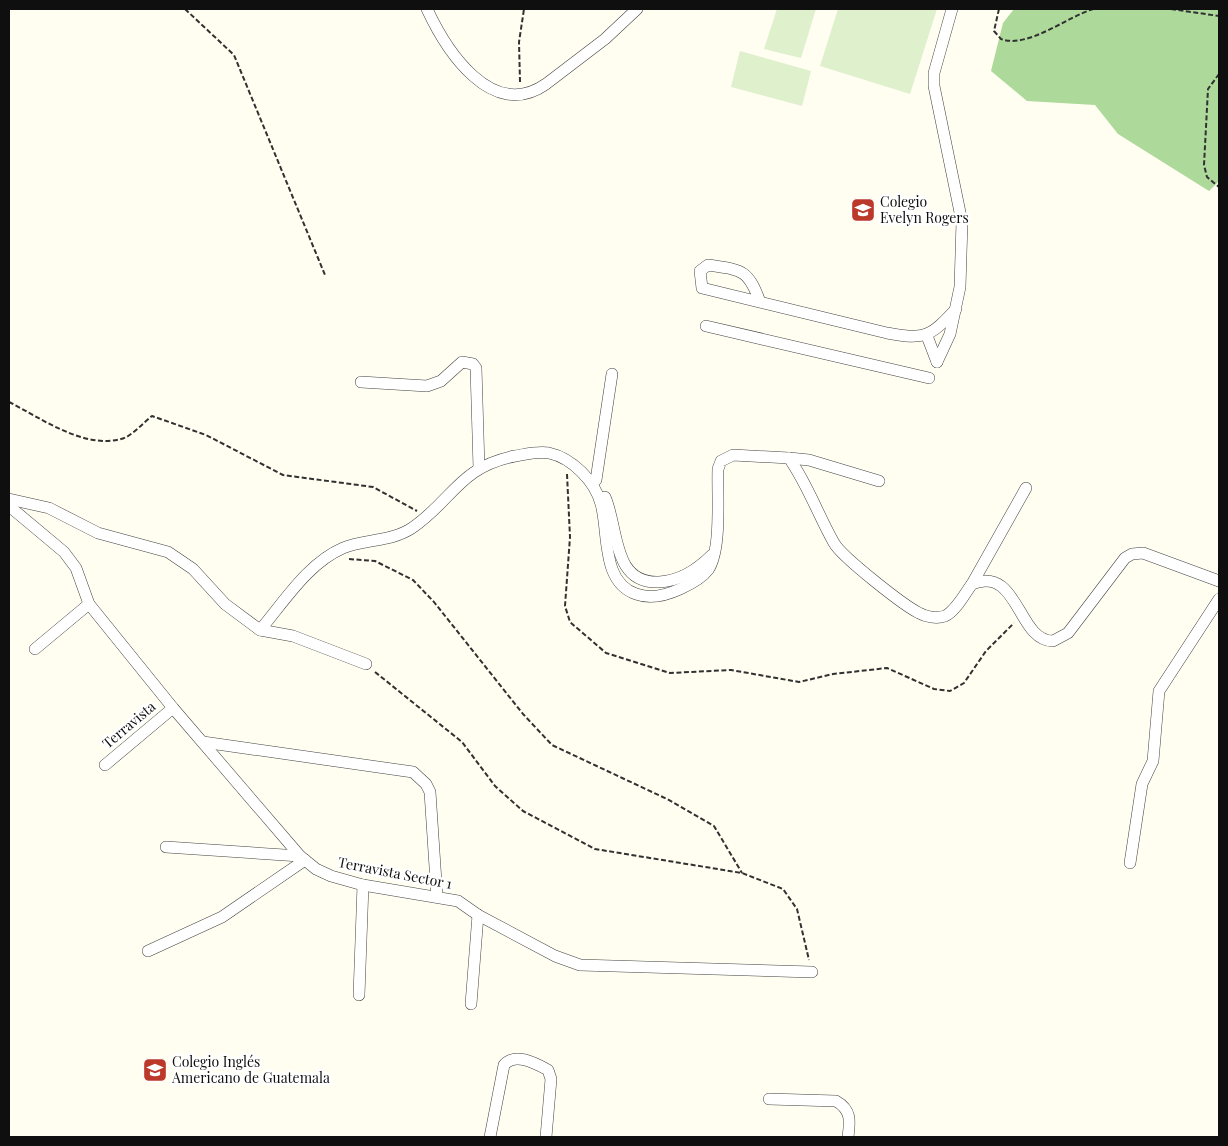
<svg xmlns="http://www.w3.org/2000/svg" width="1228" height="1146" font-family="'Playfair Display',serif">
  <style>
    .forest { fill: #add99a }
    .pitch { fill: #def0cc }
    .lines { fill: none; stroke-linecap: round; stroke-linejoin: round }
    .minor-casing { stroke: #424242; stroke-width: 12 }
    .path { stroke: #313131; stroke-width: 2; stroke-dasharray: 5 2.5; stroke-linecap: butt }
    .minor { stroke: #fff; stroke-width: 11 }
    .labels { text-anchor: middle; stroke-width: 5; stroke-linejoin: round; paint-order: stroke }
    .poi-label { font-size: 14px; fill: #0f0f0f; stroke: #fff; text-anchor: start }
    .street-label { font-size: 14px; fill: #0f0f0f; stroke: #fff }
  </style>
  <rect width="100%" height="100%" fill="#fffef1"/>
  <path class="forest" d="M1014,9H1219V181L1209,191L1118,134L1095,105L1027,101L991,71L1003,23Z"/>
  <g class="pitch">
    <path d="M777,9H816L801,58L764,49Z"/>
    <path d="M838,9H937L910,94L820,66Z"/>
    <path d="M740,51L811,71L802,106L731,87Z"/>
  </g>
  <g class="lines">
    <defs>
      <g id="minor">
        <path d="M427,9C446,50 492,122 546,84L605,39L637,9"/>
        <path d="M760,302C748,269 742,270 708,265L700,271L702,288L887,333C925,340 930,337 956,309"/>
        <path d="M706,326L929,378"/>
        <path d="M927,336L937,362"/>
        <path d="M937,362L950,334L960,287L962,222L934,86V73L952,9"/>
        <path d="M361,382L427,386L441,381L462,362L473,364L476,368L479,468"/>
        <path d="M789,458L809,460L879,481"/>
        <path d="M596,480L612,374"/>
        <path d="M605,497C619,529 612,584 659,582C680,581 697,570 712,555"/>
        <path d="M9,499L49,508L98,533L168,552L193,569L225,604L260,630L293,636L366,664"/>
        <path d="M9,506L64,552L76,568L89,604L173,708L300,856L316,869L331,876L363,885L458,901L478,915L555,956L580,965L812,972"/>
        <path d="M972,584L1026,488"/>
        <path d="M260,630C284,602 308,563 343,548C365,539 391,542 412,528C453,500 459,467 515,456C527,454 538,451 549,453C572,458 595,481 601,504C609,533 601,582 636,594C650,599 667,595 680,589C689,585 702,578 708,570C722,550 717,495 718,469L721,461L733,455L789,458C808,485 818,515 834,543C842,557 903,605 919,613C926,617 937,619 945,616C956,611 965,593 972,584C1019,565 1017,641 1053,641L1068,633L1125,558L1132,554L1143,553L1219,581"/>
        <path d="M35,649L89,604"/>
        <path d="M203,742L413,772L426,784L430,792L437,897"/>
        <path d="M105,765L173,708"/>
        <path d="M166,847L300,856"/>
        <path d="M1130,863L1142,784L1153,761L1159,691L1219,599"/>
        <path d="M148,951L222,917L305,860"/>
        <path d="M359,995L363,885"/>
        <path d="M471,1004L478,915"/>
        <path d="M769,1099L836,1101C852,1110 850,1122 848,1137"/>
        <path d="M490,1137L504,1065C515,1052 535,1063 548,1070L551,1079L546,1137"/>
      </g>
    </defs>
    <use href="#minor" class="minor-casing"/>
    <g class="path">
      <path d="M185,9L234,55L325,275"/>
      <path d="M999,9L994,31L1001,39C1027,49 1067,17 1093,9"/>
      <path d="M1171,9L1219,16"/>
      <path d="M1219,74L1208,89L1204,165L1207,177L1219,187"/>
      <path d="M520,82L519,42L524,9"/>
      <path d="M9,402C41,418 83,449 121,439C131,437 143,423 152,416L206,435L283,475L373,487L417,511"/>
      <path d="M567,474L570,537L565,606L570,622L606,653L670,673L731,670L799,682L833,674L887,668L934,689L950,691L964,683L986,651L1014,623"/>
      <path d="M349,559L375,561L413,580L434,602L523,714L552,745L667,799L714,826L742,873"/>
      <path d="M375,672L462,742L495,786L523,811L595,849L742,873L783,889L797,909L809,960"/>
    </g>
    <use href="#minor" class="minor"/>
  </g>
  <defs>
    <symbol id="school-square" viewBox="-11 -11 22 22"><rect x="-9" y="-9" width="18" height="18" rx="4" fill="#bb382a" stroke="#fff"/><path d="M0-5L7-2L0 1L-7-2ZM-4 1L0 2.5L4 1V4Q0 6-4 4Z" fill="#fff"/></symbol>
  </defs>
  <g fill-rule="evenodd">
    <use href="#school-square" x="849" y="196" width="28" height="28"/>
    <use href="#school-square" x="141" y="1056" width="28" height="28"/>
  </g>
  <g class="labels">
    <g class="poi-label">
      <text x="880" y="207">Colegio<tspan x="880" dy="16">Evelyn Rogers</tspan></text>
      <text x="172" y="1067">Colegio Inglés<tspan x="172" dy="16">Americano de Guatemala</tspan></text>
    </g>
    <g class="street-label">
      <text transform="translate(129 725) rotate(-40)" y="5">Terravista</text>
      <text transform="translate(395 873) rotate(11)" y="5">Terravista Sector 1</text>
    </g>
  </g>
  <rect width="1228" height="1146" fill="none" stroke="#0f0f0f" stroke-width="20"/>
</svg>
